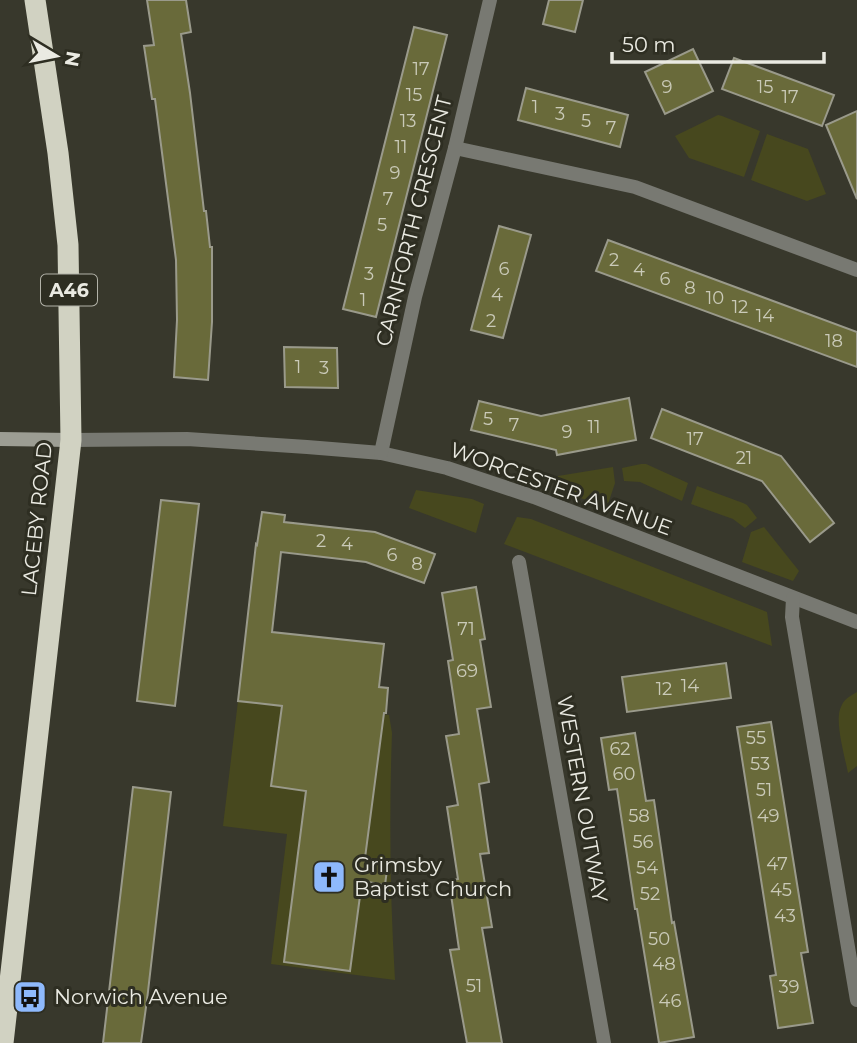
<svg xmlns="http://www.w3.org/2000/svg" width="857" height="1043" font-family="Montserrat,sans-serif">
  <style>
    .grass { fill: #47481e }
    .building { fill: #696a3a; stroke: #9a9a8b; stroke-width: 2 }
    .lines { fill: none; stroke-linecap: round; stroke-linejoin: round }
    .street { stroke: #787972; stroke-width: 14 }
    .secondary { stroke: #9c9d93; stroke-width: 14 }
    .highway { stroke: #d1d2c2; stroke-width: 21 }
    .labels { text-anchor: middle; stroke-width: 6; stroke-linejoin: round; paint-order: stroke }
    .number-label { font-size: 18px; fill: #cacab8 }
    .shield { fill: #2e2e22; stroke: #b2b2a8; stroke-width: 2 }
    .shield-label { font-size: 19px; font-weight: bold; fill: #eaeae2 }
    .street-label { font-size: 21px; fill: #eaeae2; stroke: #2e2e22 }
    .poi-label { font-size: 21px; fill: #eaeae2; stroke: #2e2e22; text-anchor: start }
  </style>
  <rect width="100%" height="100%" fill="#38382c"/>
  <g class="grass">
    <path d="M718,115L722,116L760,131L744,177L689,158L675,136Z"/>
    <path d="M767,134L808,149L826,194L807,201L751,180Z"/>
    <path d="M641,464H646L688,483L682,501L640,482L624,481L622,468Z"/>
    <path d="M613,467L615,483L607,507L554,489L558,476Z"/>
    <path d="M697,486L743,503L747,505L757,518L745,528L733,519L691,504Z"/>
    <path d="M416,490L472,499L484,504L476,533L409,508Z"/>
    <path d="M517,517L531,519L767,612L772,646L504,544Z"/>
    <path d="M764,527L799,571L793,581L742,562L751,532Z"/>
    <path d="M857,692V766L848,773C845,757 834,720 841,707C844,699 850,696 857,692Z"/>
    <path d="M238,701L389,715L392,733C389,815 390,897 395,980L271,964L287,834L223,826Z"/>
  </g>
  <g class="building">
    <path d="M147,0H186L191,32L181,34L190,93L204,211H206L210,247H212V322L208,380L174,377L177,320L176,260L155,99H152L144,46L154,45Z"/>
    <path d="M549,0H583L575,32L543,24Z"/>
    <path d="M414,27L447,35L376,317L343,309Z"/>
    <path d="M693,49L713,91L665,114L645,72Z"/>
    <path d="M734,58L834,95L822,126L722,89Z"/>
    <path d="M526,88L628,115L620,147L518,120Z"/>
    <path d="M857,111V199L826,125Z"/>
    <path d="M499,226L531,235L503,338L471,330Z"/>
    <path d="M608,240L857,332V367L596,271Z"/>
    <path d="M284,347L337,348L338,388L285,387Z"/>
    <path d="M629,398L636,440L557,455L556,450L471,430L479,401L541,416Z"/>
    <path d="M662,409L781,456L834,523L810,542L762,481L651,438Z"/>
    <path d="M161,500L199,504L175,706L137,701Z"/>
    <path d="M262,512L285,515L284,522L375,532L435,554L424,583L366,562L281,552L272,632L384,644L379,687L388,688L386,713H384L365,858L388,862L385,885L362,881L350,971L284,962L306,791L271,786L282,706L238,701L256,544L257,545Z"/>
    <path d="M476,587L485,639L480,640L491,707L477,709L489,782L479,784L489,853L480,854L492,927L482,928L502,1043H467L450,950L459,949L449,881L458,879L447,807L458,805L446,736L459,734L448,661L453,660L442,593Z"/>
    <path d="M726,663L731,698L627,712L622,677Z"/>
    <path d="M771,722L808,952L801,953L813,1023L778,1028L770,976L776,975L737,727Z"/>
    <path d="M635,733L646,801L654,800L672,923L674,922L694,1037L659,1043L637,909H635L617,789L609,790L601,738Z"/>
    <path d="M133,787L171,792L147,1000L141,1043H103Z"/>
  </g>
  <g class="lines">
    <g class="street">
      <path d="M455,148L635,187L857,270"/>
      <path d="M71,440L187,439L307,447L381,453L447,468L534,497L857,622"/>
      <path d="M381,453L415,297L455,148L490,0"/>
      <path d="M519,562L604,1043"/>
      <path d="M793,598L792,617L857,1000"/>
    </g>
    <path class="secondary" d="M0,439L71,440"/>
    <path class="highway" d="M3,1043L71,440L68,245L58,153L35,0"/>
  </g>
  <defs>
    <symbol id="church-square" viewBox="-11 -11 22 22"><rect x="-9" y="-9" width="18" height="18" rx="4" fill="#8eb9fc" stroke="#2e2e22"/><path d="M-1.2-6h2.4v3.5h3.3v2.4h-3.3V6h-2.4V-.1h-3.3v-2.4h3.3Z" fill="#111"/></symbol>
    <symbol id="bus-square" viewBox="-11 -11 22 22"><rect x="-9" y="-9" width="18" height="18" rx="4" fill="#8eb9fc" stroke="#2e2e22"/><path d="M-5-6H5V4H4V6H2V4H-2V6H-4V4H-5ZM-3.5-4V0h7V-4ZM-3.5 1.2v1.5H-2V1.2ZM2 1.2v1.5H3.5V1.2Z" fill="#111"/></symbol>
  </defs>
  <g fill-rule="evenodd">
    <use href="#church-square" x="310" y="858" width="38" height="38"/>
    <use href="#bus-square" x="11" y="978" width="38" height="38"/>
  </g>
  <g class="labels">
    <g class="number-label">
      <text x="421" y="75">17</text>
      <text x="667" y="93">9</text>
      <text x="765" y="93">15</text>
      <text x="414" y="101">15</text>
      <text x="790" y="103">17</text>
      <text x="535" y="113">1</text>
      <text x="560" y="120">3</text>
      <text x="408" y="127">13</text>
      <text x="586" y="127">5</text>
      <text x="611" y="134">7</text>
      <text x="401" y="153">11</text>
      <text x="395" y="179">9</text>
      <text x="388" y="205">7</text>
      <text x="382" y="231">5</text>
      <text x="614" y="266">2</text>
      <text x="504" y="275">6</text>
      <text x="639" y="276">4</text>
      <text x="369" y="280">3</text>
      <text x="665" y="285">6</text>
      <text x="690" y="294">8</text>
      <text x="497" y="301">4</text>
      <text x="715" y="304">10</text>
      <text x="363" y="306">1</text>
      <text x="740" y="313">12</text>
      <text x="765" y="322">14</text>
      <text x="491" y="327">2</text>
      <text x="834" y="347">18</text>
      <text x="298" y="373">1</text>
      <text x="324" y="374">3</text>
      <text x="488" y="425">5</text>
      <text x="514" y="431">7</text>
      <text x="594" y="433">11</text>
      <text x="567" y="438">9</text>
      <text x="695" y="445">17</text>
      <text x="744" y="464">21</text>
      <text x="321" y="547">2</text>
      <text x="347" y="550">4</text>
      <text x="392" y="561">6</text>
      <text x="417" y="570">8</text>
      <text x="466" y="635">71</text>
      <text x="467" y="677">69</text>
      <text x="690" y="692">14</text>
      <text x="664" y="695">12</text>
      <text x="756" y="744">55</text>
      <text x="620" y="755">62</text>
      <text x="760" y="770">53</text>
      <text x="624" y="780">60</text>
      <text x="764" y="796">51</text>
      <text x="639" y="822">58</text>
      <text x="768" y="822">49</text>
      <text x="643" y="848">56</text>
      <text x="777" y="870">47</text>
      <text x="647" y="874">54</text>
      <text x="781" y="896">45</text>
      <text x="650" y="900">52</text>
      <text x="785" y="922">43</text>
      <text x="659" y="945">50</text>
      <text x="664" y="970">48</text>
      <text x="474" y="992">51</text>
      <text x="789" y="993">39</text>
      <text x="670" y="1007">46</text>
    </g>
    <rect class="shield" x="41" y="274.5" width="56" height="31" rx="5"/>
    <g class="shield-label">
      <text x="69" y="297">A46</text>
    </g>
    <g class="street-label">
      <text transform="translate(414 221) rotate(-76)" y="7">CARNFORTH CRESCENT</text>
      <text transform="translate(561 489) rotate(20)" y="7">WORCESTER AVENUE</text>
      <text transform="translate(37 519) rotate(-84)" y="7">LACEBY ROAD</text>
      <text transform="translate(582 799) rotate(80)" y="7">WESTERN OUTWAY</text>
    </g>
    <g class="poi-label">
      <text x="354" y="872">Grimsby<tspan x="354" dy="24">Baptist Church</tspan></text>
      <text x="54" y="1004">Norwich Avenue</text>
    </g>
  </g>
  <g transform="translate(56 56) rotate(100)" stroke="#2e2e22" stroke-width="5" paint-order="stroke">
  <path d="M0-5L12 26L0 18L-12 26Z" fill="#eaeae2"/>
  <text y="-10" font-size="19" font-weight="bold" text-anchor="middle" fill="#eaeae2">N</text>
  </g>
  <path d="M612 52v10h212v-10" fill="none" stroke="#eaeae2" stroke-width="3.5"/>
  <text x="622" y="52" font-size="21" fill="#eaeae2" stroke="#2e2e22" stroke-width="5" paint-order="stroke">50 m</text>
</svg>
